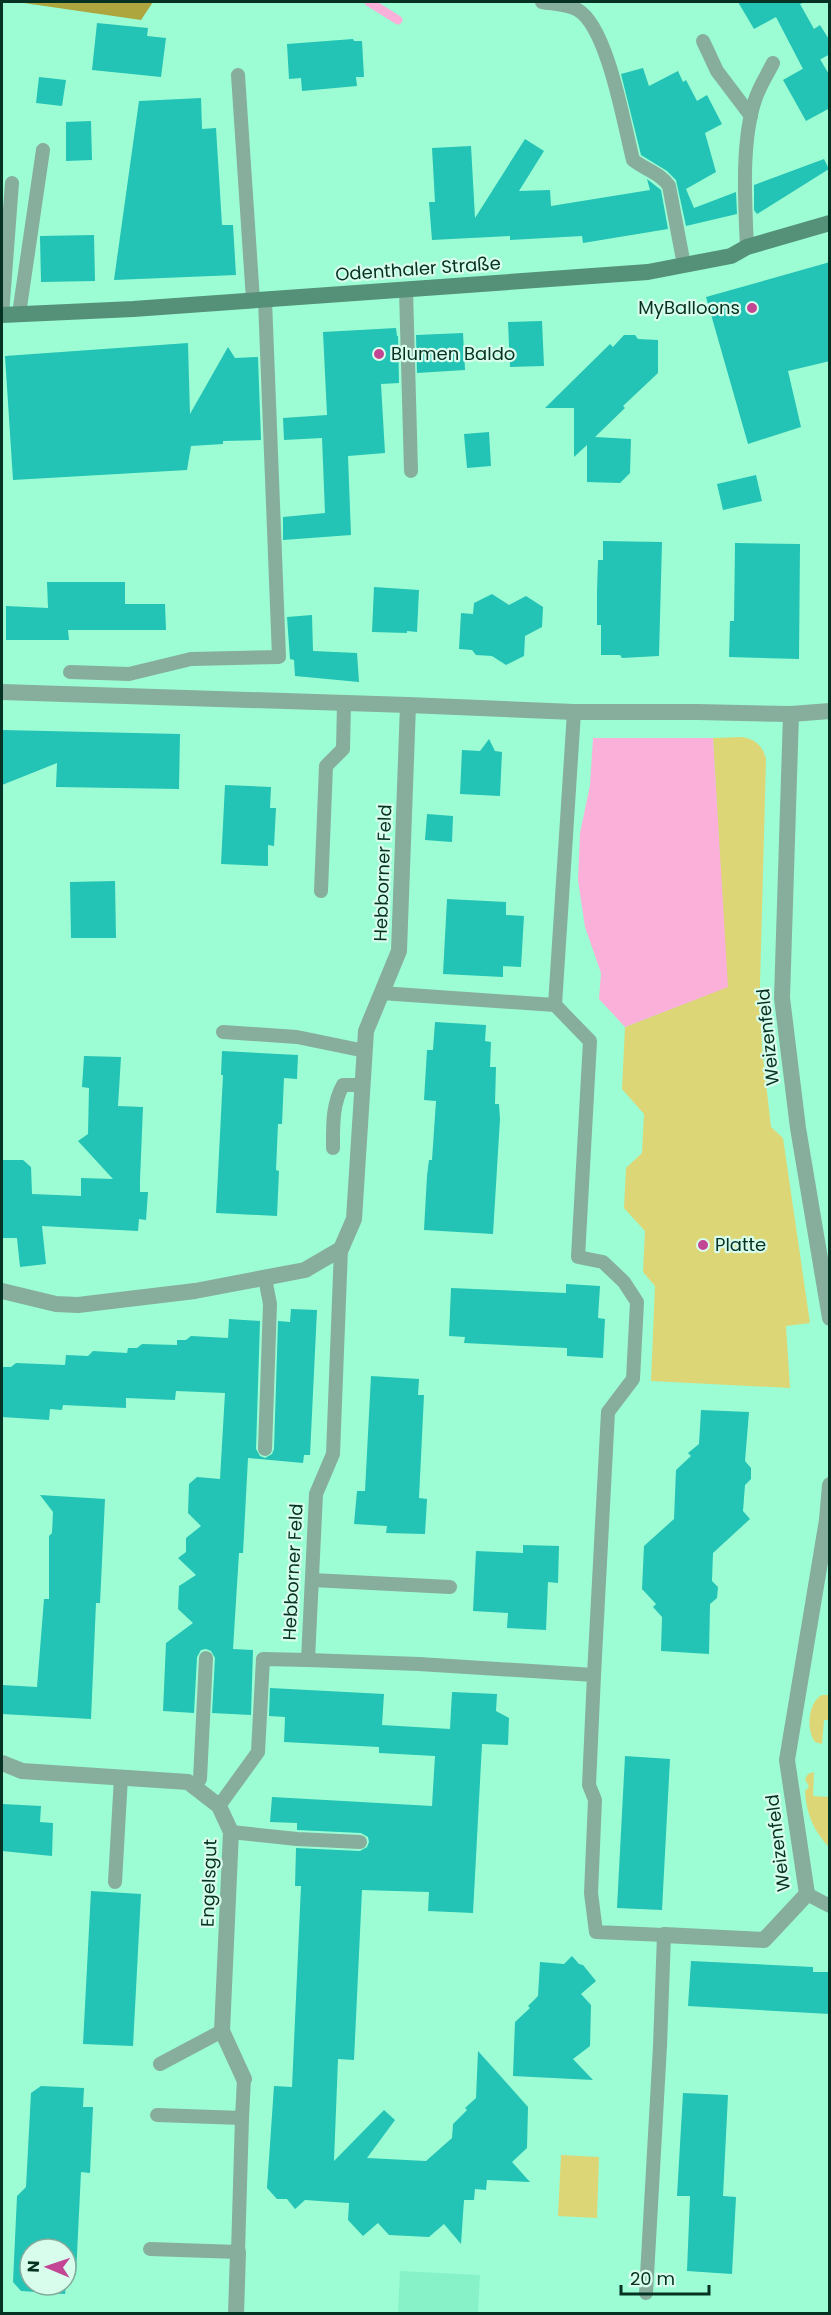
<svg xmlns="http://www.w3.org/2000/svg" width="831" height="2315" font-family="Poppins,sans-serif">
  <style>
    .built { fill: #87f2c7 }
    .green { fill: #ddd676 }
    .forest { fill: #ada53e }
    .water { fill: #fab0d9 }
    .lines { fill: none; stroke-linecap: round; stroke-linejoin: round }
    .stream { stroke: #fab0d9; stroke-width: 9 }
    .building { fill: #23c3b5 }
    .service { stroke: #87ad9c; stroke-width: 14 }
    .minor { stroke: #87ad9c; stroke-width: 16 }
    .secondary { stroke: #559178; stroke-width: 16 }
    .poi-dot { fill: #c34694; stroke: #d9fdec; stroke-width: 2 }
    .labels { text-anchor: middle; stroke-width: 4.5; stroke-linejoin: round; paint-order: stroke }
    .street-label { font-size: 18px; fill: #053223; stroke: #d9fdec }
    .poi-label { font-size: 18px; fill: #053223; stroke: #d9fdec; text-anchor: start }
  </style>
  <rect width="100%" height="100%" fill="#9cfdd4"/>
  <path class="built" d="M400,2271L480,2275L478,2313H398Z"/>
  <g class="green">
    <path d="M742,737C755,739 763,746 766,759L760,985L762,1048L771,1127L783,1138L810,1323L786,1326L790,1388L651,1381L655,1286L643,1272L645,1231L624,1208L626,1168L642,1153L644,1114L622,1089L625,1027L727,987L713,738Z"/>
    <path d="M822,1695H830L829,1720H824L822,1744L815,1742C806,1730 808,1702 822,1695Z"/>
    <path d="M814,1772L813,1796L829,1797V1847C814,1832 806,1813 805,1791L809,1787L805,1779L808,1774Z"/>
    <path d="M561,2155L599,2157L597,2218L558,2216Z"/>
  </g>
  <path class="forest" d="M17,2H153L141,20Z"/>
  <path class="water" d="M593,738H713L728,987L625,1027L599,999L601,973L585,927L578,880L580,833L590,785Z"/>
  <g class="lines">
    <path class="stream" d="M369,2L398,20"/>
  </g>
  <g class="building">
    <path d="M738,2H805L800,4L814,29L820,25L830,41V54L803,69L776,17L754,29Z"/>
    <path d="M97,23L148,28L147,36L166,38L161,77L92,70Z"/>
    <path d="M353,39L354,41H362L364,77H356L357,86L302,91L301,78L289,79L287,44Z"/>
    <path d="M820,59L830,76V108L806,121L783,80Z"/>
    <path d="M643,68L649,86L678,71L683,82L686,80L697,101L707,95L722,124L705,133L716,172L686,189L694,208L736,192L737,214L686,226L676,180L667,171L641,155L621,74Z"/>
    <path d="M39,77L66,80L62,106L36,103Z"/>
    <path d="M201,98L202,129L216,128L222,225H233L236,275L114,280L139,101Z"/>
    <path d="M91,121L92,160L66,161V122Z"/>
    <path d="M525,139L544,151L519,191L550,190L551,206L650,190L647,179L661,190L668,229L583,243L582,236L510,240V236L432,240L429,202H435L432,148L471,146L475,218Z"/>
    <path d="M824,159L829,169L757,214L754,210V185Z"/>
    <path d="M94,235L95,281L41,282L40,236Z"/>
    <path d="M830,262V361L788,371L801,427L748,444L706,297Z"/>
    <path d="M542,321L544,366L510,367L508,322Z"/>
    <path d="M396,328L397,336H398L399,383L381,384L385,453L348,456L351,535L283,540V517L325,513L322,438L284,440L283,418L327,415L323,332Z"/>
    <path d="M463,333L465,370L417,373L416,335Z"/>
    <path d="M624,335H635L638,339L658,340V373L623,406L625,408L595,437L631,439L630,473L620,483L587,482V445L574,457V408H545L610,344L613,347Z"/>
    <path d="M188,343L190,414L228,347L235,358L258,357L261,440L223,441V444L191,446L187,470L13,480L5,356Z"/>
    <path d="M489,432L491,466L467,468L464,434Z"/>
    <path d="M756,475L762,501L723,510L717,484Z"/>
    <path d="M603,541L662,542L659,656L622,658L620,655H601V625H597V591L598,560H603Z"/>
    <path d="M735,543L800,544L799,659L729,657L730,621H734Z"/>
    <path d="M47,582H125V604H165L166,630H68L69,640H6V606L48,608Z"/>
    <path d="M374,587L419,590L417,632L407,631V633L372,632Z"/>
    <path d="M492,594L509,605L526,596L543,607L542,627L525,636L524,656L506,665L492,656L476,655L472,650L459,649L461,613L473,614L474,603Z"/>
    <path d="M312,615L313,651L357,653L359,682L295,676L294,660L290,659L287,617Z"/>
    <path d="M2,730L180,734L179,789L56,787L57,763L2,785Z"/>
    <path d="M489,739L495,751L502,752L500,796L460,794L462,750L480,751Z"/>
    <path d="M225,785L271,787L270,808H276L274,846L268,845V866L221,864Z"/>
    <path d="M427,814L453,816L452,842L425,840Z"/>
    <path d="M115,881L116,938H71L70,882Z"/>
    <path d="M447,899L506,902V915L524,916L521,967L503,966V977L443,974Z"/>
    <path d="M435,1022L486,1025L485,1041L491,1042L490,1067H496L495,1104H499L500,1119L493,1234L424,1230L427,1176L429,1160H432L436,1101L424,1100L427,1050H433Z"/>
    <path d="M222,1051L298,1055L297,1079L284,1078L282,1124H278L276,1170L279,1171L277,1216L216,1213L223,1075H221Z"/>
    <path d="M84,1056L121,1057L118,1106L143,1107L140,1180V1192H148L146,1220L139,1219L138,1231L42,1226L46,1264L20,1267L17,1238H2V1160H23L31,1167L32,1194L81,1196V1178L113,1179L78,1141L88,1134L89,1088L82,1087Z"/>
    <path d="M566,1284L600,1286L598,1318L605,1319L603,1358L567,1356V1348L464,1343L465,1337L449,1336L451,1288L566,1293Z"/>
    <path d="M291,1309L317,1310L310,1455H304L303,1463L248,1458L243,1553H239L233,1649L253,1650L251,1715L212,1713L215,1658L211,1651L206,1649L201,1650L197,1657L194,1713L163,1711L166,1643L193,1623L178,1609L179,1586L196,1575L178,1558L186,1552V1538L201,1526L188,1513L189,1484L197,1477L220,1479L225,1393L176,1391L175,1400L126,1398V1408L63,1405L62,1410L50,1409L49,1420L2,1417V1367H11L16,1363L65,1365L66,1355L88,1356L93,1351L127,1353L128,1348H137L142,1344L177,1345V1340H186L191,1336L228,1338L229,1319L260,1321L256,1449L260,1456L265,1458L272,1454L274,1449L278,1321L290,1322Z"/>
    <path d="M371,1376L419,1379L418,1395H424L419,1498L427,1499L425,1534L386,1533L387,1526L354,1524L357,1491H365Z"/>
    <path d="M701,1410L749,1412L745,1461L751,1468V1479L745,1485L743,1511L750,1519L713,1553L712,1581L718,1587L717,1598L710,1604L709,1654L661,1651L662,1617L653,1607L656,1604L642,1589L644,1546L674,1519L676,1470L691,1456L688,1453L699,1444Z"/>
    <path d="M40,1495L105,1499L100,1603H96L91,1719L2,1714V1685L37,1687L44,1599H49V1536L52,1533L53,1512Z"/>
    <path d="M523,1545L559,1546L558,1583L548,1582L546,1630L507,1628L508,1613L473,1611L476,1551L523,1553Z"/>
    <path d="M270,1688L384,1694L382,1725L450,1729L452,1692L497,1694L496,1711L509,1718L508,1745L482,1744L473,1913L428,1911L429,1892L362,1890L354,2060L338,2059L334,2161L384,2110L395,2120L367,2158L426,2161L452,2138L453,2124L467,2110L465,2108L476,2098L478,2051L528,2107L527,2148L512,2162L530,2182L487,2180L486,2190L475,2189L474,2200H464L461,2244L444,2224L429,2237L389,2235L378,2223L363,2236L348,2220L349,2203L305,2200L295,2209L287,2199H277L267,2188L274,2086L292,2087L301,1886H295L296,1848L360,1851L367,1847L369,1842L368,1837L361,1833L297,1830V1823L270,1822L272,1797L432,1806L435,1756L379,1753V1747L284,1742L285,1717L269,1716Z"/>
    <path d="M625,1756L670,1759L662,1910L617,1908Z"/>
    <path d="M2,1804L41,1806L40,1822L53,1823L52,1856L2,1851Z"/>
    <path d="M91,1891L141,1894L133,2046L83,2044Z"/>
    <path d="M572,1956L579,1964L583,1965L596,1981L581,1994L591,2005L590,2046L573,2059L593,2080L513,2076L515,2022L530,2008L528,2006L538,1996L540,1962L564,1964Z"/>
    <path d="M691,1961L813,1967V1972H830V2014L688,2006Z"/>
    <path d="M41,2086L84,2088L83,2107H93L90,2173L81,2172L76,2275L66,2274V2249H30V2285H66L65,2294L21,2291L13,2282L17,2196L26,2187L31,2093Z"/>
    <path d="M683,2093L728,2095L723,2196L736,2197L732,2274L687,2271L690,2196H677Z"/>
  </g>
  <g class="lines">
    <g class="service">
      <path d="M542,2C553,4 568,4 578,10C608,28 624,125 633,160C646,170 660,173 669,186L684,265"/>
      <path d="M703,41L717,71L751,116"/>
      <path d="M238,75L253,300"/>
      <path d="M747,247C745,203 741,142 755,100C759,87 767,75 773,63"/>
      <path d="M406,290L411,471"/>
      <path d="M19,314L43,150"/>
      <path d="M2,315L12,183"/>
      <path d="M70,672L129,674L191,659L279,657L265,300"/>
      <path d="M574,712L555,1005L590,1041L578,1257L603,1262L624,1282L637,1302L633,1379L608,1412L594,1675"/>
      <path d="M321,891L326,766L343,749L344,703"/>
      <path d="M381,993L555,1005"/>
      <path d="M223,1032L297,1037L365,1051"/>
      <path d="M333,1148C333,1126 332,1105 343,1085H363"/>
      <path d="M265,1449L270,1304L265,1278"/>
      <path d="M312,1580L450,1587"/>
      <path d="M308,1660L419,1664L594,1675L589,1785L595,1800L591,1893L596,1932L664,1935L660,2046L646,2293"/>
      <path d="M194,1787L200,1779L206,1658"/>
      <path d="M219,1806L258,1752L263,1659L308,1660L316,1494L333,1454L341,1249"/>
      <path d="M231,1832L297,1839L360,1842"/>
      <path d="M115,1882L121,1777"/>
      <path d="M807,1894L830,1906"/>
      <path d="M160,2064L222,2031"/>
      <path d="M157,2115L242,2118L244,2079"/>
      <path d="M150,2249L238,2252L242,2118"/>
    </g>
    <g class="minor">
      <path d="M2,692L408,705L574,712H697L791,714"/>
      <path d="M830,711L791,714L782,998L798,1128L830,1318"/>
      <path d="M2,1291L56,1304L78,1305L195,1291L305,1270L341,1249L354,1219L366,1031L399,951L408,705"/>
      <path d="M2,1763L22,1771L188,1782L219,1806L231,1832L222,2031L244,2079"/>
      <path d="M664,1935L764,1940L807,1894L787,1760L827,1520L830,1485"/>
      <path d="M236,2314L238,2252"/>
    </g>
    <path class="secondary" d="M2,315L133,309L648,272L731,256L747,247L830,223"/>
  </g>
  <g class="poi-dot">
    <circle cx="752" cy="308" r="6"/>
    <circle cx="379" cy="354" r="6"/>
    <circle cx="703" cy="1245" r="6"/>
  </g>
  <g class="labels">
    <g class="street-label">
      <text transform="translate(418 269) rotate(-4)" y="6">Odenthaler Straße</text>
      <text transform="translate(383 873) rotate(-88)" y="6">Hebborner Feld</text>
      <text transform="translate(768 1037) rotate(-96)" y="6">Weizenfeld</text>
      <text transform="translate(293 1572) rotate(-87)" y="6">Hebborner Feld</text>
      <text transform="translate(778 1843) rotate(-97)" y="6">Weizenfeld</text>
      <text transform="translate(209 1883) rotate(-88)" y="6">Engelsgut</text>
    </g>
    <g class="poi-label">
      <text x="740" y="314" text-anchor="end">MyBalloons</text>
      <text x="391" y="360">Blumen Baldo</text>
      <text x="715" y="1251">Platte</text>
    </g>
  </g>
  <rect width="831" height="2315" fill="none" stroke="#053223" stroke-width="6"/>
  <g transform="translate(48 2267) rotate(272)"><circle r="28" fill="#d9fdec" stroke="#84ac9c" stroke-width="1.5"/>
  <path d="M0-4.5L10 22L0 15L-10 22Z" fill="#c34694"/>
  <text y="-9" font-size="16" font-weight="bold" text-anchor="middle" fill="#053223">N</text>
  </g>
  <path d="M621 2285v9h88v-9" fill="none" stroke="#053223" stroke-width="3"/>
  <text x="630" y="2285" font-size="18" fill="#053223" stroke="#d9fdec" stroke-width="4.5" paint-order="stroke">20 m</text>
</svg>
